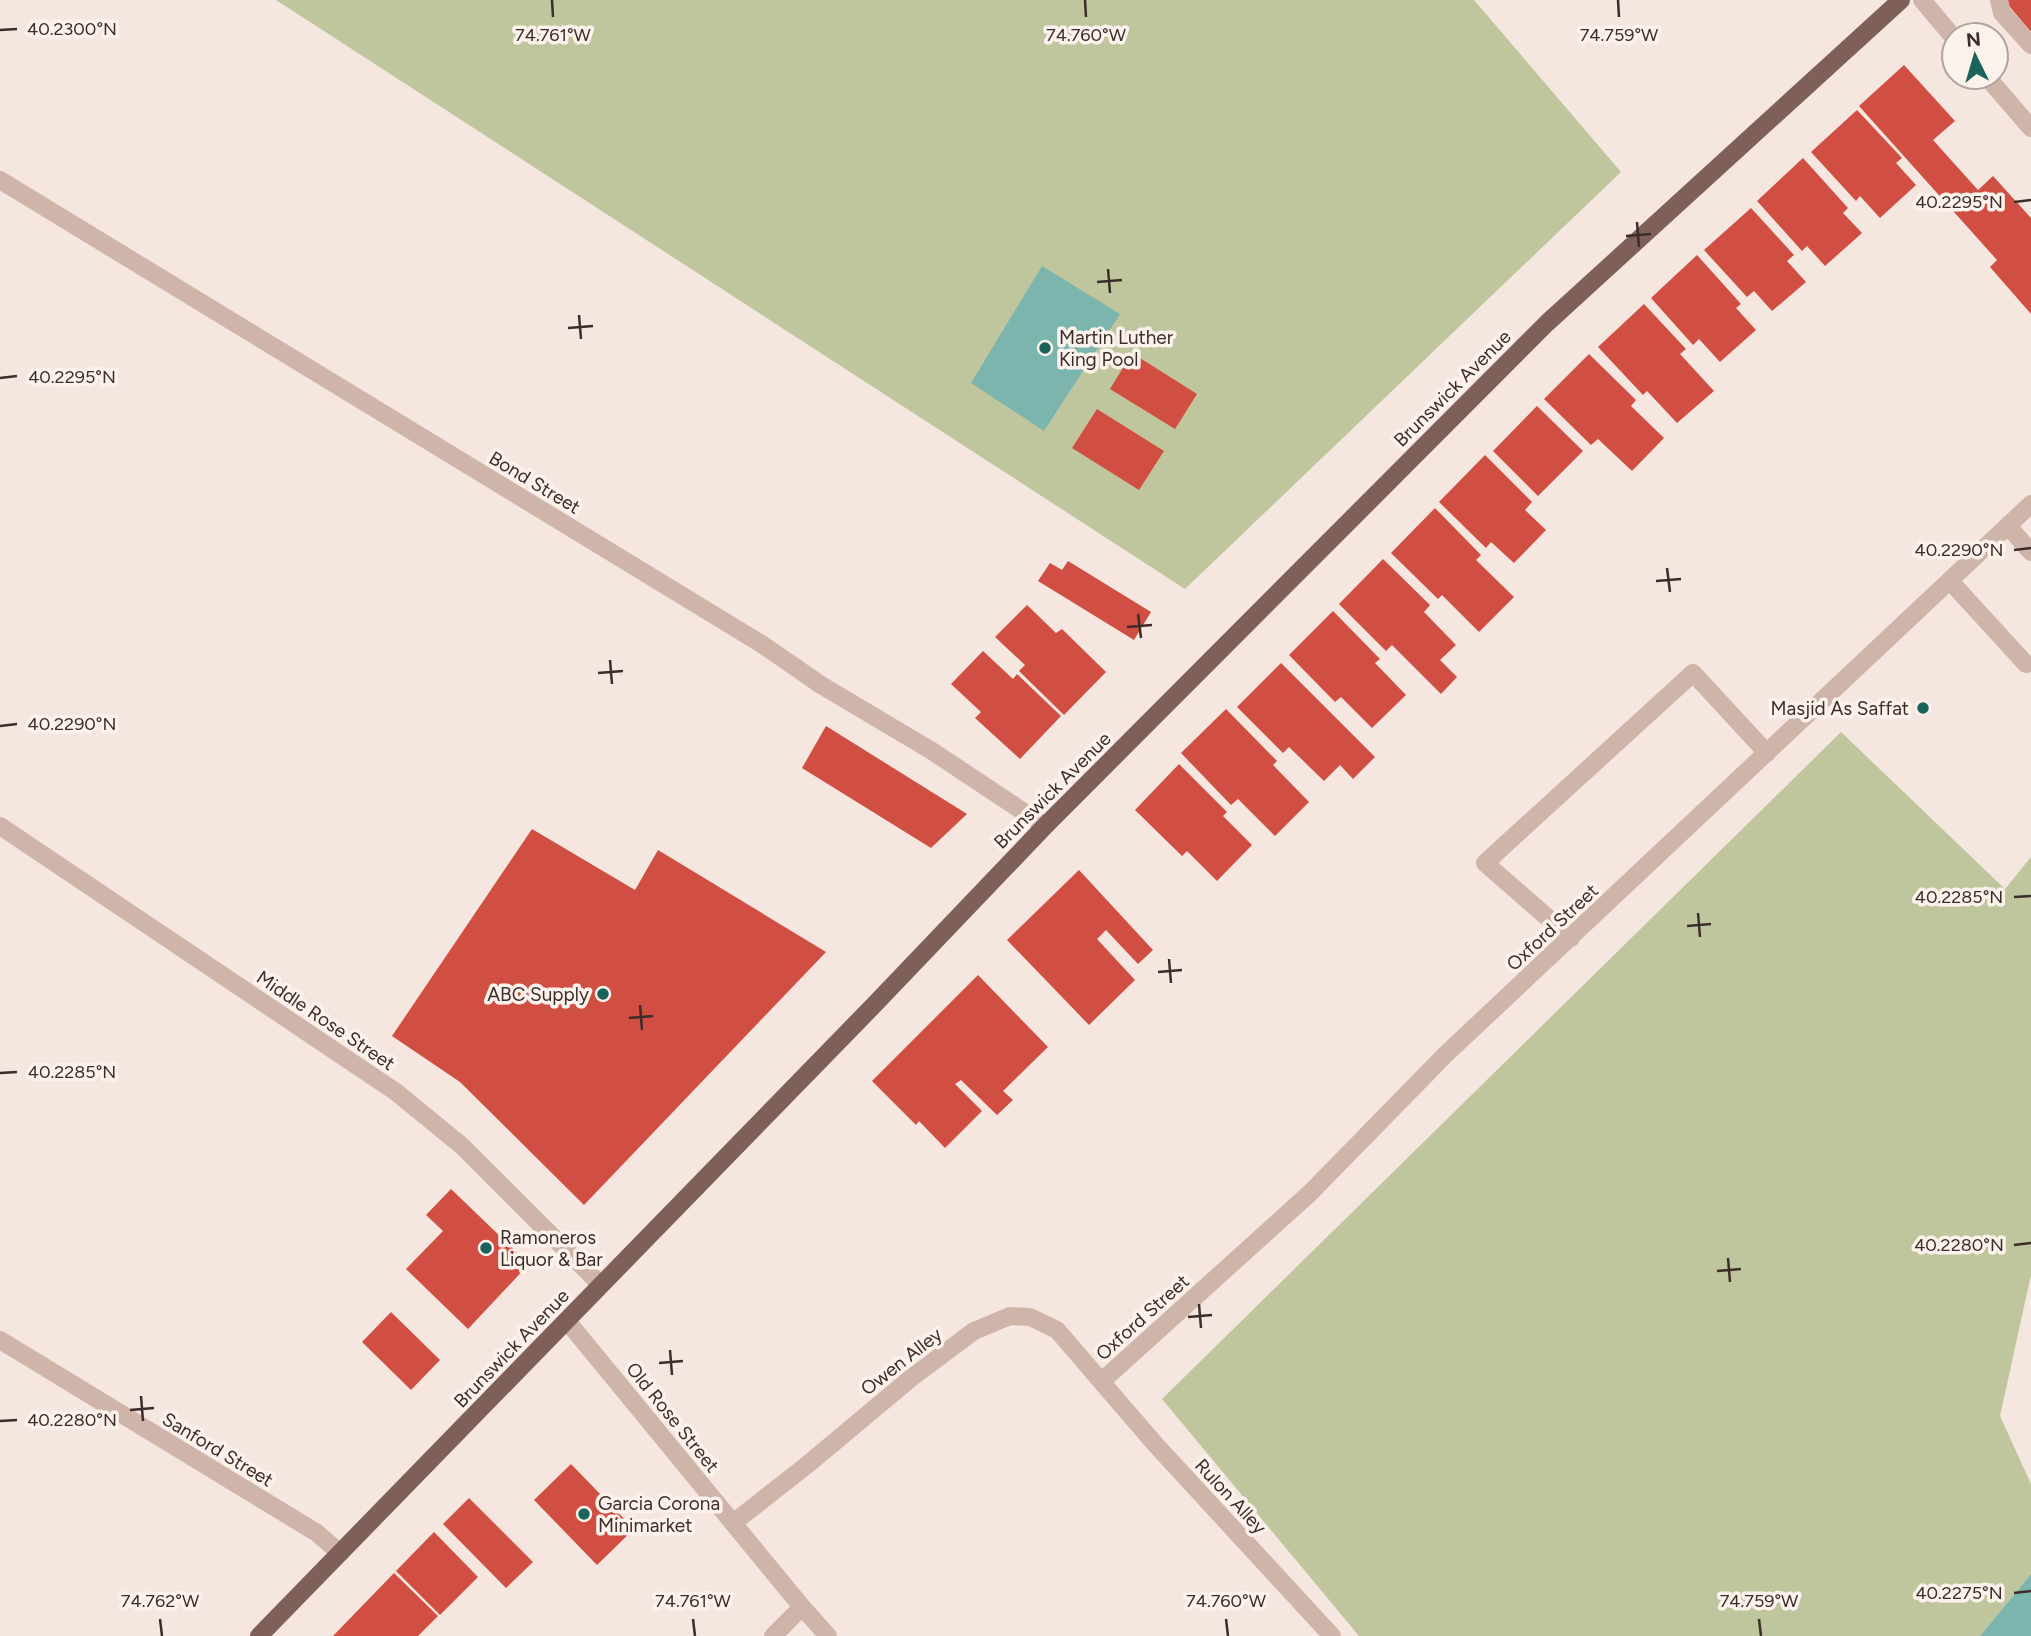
<svg xmlns="http://www.w3.org/2000/svg" width="2031" height="1636" font-family="Figtree,sans-serif">
  <style>
    .green { fill: #bfc69d }
    .water { fill: #7bb5ae }
    .building { fill: #d04e42 }
    .lines { fill: none; stroke-linecap: round; stroke-linejoin: round }
    .minor { stroke: #cfb4a9; stroke-width: 18 }
    .major { stroke: #7f6059; stroke-width: 18 }
    .ticks { fill: none; stroke: #3c2c2a; stroke-width: 2.5 }
    .poi-dot { fill: #1b625b; stroke: #fcf2ec; stroke-width: 2.5 }
    .labels { text-anchor: middle; stroke-width: 7; stroke-linejoin: round; paint-order: stroke }
    .poi-label { font-size: 19px; fill: #3c2c2a; stroke: #fcf2ec; text-anchor: start }
    .street-label { font-size: 19px; fill: #3c2c2a; stroke: #fcf2ec }
    .ticks-label { font-size: 18px; text-anchor: middle; fill: #3c2c2a; stroke: #fcf2ec; stroke-width: 7; stroke-linejoin: round; paint-order: stroke }
  </style>
  <rect width="100%" height="100%" fill="#f5e7df"/>
  <g class="green">
    <path d="M276,0H1474L1621,172L1185,589Z"/>
    <path d="M1841,732L2005,889L2031,857V1275L2000,1416L2031,1484V1574L1980,1636H1359L1162,1399Z"/>
  </g>
  <g class="water">
    <path d="M1042,266L1120,314L1044,431L971,383Z"/>
    <path d="M2031,1574V1636H1980Z"/>
  </g>
  <g class="building">
    <path d="M2004,0H2031V32Z"/>
    <path d="M1904,65L1955,121L1933,140L1978,190L1993,176L2031,218V314L1990,267L1997,260L1859,106Z"/>
    <path d="M1857,110L1902,158L1896,163L1916,185L1880,218L1860,196L1856,201L1811,152Z"/>
    <path d="M1803,158L1848,208L1843,213L1862,233L1825,266L1807,246L1802,251L1757,201Z"/>
    <path d="M1751,208L1794,255L1787,261L1806,282L1772,311L1754,291L1747,297L1704,250Z"/>
    <path d="M1697,255L1741,304L1736,308L1756,330L1720,362L1699,339L1693,345L1651,298Z"/>
    <path d="M1644,304L1686,349L1680,354L1714,391L1677,423L1647,391L1643,395L1598,347Z"/>
    <path d="M1132,353L1197,394L1175,429L1110,389Z"/>
    <path d="M1589,354L1636,400L1631,406L1664,438L1632,471L1598,439L1591,445L1544,399Z"/>
    <path d="M1537,406L1583,451L1538,496L1493,451Z"/>
    <path d="M1097,409L1164,451L1139,490L1072,448Z"/>
    <path d="M1485,455L1532,502L1525,510L1546,530L1514,563L1491,542L1486,548L1439,502Z"/>
    <path d="M1435,508L1481,555L1476,560L1514,597L1479,632L1442,595L1438,599L1391,553Z"/>
    <path d="M1383,559L1430,605L1424,612L1456,645L1440,660L1457,677L1441,694L1392,645L1386,651L1339,604Z"/>
    <path d="M1068,561L1151,612L1134,640L1038,581L1050,563L1062,570Z"/>
    <path d="M1027,605L1056,633L1062,629L1106,672L1064,715L1019,671L1025,665L995,637Z"/>
    <path d="M1333,611L1380,659L1375,663L1406,695L1372,728L1341,697L1335,702L1289,655Z"/>
    <path d="M983,651L1013,679L1017,674L1061,716L1020,759L975,718L981,712L951,684Z"/>
    <path d="M1281,663L1375,757L1353,779L1340,765L1324,781L1289,747L1283,753L1237,707Z"/>
    <path d="M1226,709L1277,761L1273,765L1309,802L1275,836L1238,799L1231,805L1181,753Z"/>
    <path d="M826,726L967,814L931,848L802,768Z"/>
    <path d="M1179,764L1227,812L1223,816L1252,845L1217,881L1187,851L1182,856L1135,810Z"/>
    <path d="M532,829L635,890L658,850L826,952L584,1205L460,1082L392,1036Z"/>
    <path d="M1079,870L1153,950L1138,964L1106,930L1097,939L1135,980L1089,1025L1007,940Z"/>
    <path d="M978,975L1048,1047L1003,1091L1013,1100L997,1115L961,1080L955,1084L982,1111L945,1148L919,1121L916,1125L872,1081Z"/>
    <path d="M451,1189L529,1264L468,1329L406,1269L443,1231L426,1215Z"/>
    <path d="M391,1312L440,1360L411,1390L362,1342Z"/>
    <path d="M571,1464L634,1529L597,1565L534,1500Z"/>
    <path d="M469,1498L533,1562L506,1588L443,1524Z"/>
    <path d="M434,1532L478,1577L440,1615L396,1571Z"/>
    <path d="M394,1573L438,1616L418,1636H333Z"/>
  </g>
  <g class="lines">
    <g class="minor">
      <path d="M1922,0L1954,38"/>
      <path d="M1999,0L2002,13L2031,45"/>
      <path d="M1987,77L2031,128"/>
      <path d="M0,180L760,643L821,685L932,751L1045,826"/>
      <path d="M2008,526L2031,552"/>
      <path d="M1950,581L2026,664"/>
      <path d="M0,826L396,1092L462,1146L600,1284"/>
      <path d="M1571,938L1485,863L1693,673L1767,753"/>
      <path d="M567,1321L802,1607L828,1636"/>
      <path d="M0,1340L317,1533L340,1553"/>
      <path d="M1102,1381L1310,1193L1445,1055L2031,504"/>
      <path d="M733,1523L807,1465L911,1378L974,1331L1010,1316L1030,1317L1057,1330L1155,1444L1332,1636"/>
      <path d="M773,1636L802,1607"/>
    </g>
    <path class="major" d="M259,1636L873,1006L1045,826L1547,323L1901,0"/>
  </g>
  <path class="ticks" d="M552,0L553,17M1085,0L1086,17M1618,0L1619,17M0,30L17,29M2014,202L2031,200M1637,222L1639,247M1626,236L1651,234M1108,269L1110,293M1097,282L1122,280M579,315L581,339M568,328L593,326M0,378L17,376M2014,550L2031,548M1667,568L1670,592M1656,581L1681,579M1138,614L1141,638M1127,627L1152,625M610,660L612,684M598,673L623,671M0,726L17,724M2014,897L2031,896M1698,913L1700,937M1687,926L1711,924M1169,959L1171,983M1158,972L1182,970M640,1005L642,1030M629,1018L653,1016M0,1073L17,1072M2014,1245L2031,1243M1728,1258L1730,1282M1717,1271L1741,1269M1199,1304L1201,1328M1188,1317L1212,1315M670,1350L672,1375M659,1363L683,1361M141,1396L143,1421M130,1410L154,1408M0,1421L17,1420M2014,1593L2031,1591M160,1619L162,1636M693,1619L695,1636M1226,1619L1228,1636M1759,1619L1761,1636"/>
  <g class="poi-dot">
    <circle cx="1045" cy="348" r="7"/>
    <circle cx="1923" cy="708" r="7"/>
    <circle cx="603" cy="994" r="7"/>
    <circle cx="486" cy="1248" r="7"/>
    <circle cx="584" cy="1514" r="7"/>
  </g>
  <g class="labels">
    <g class="poi-label">
      <text x="1059" y="344">Martin Luther<tspan x="1059" dy="22">King Pool</tspan></text>
      <text x="1909" y="715" text-anchor="end">Masjid As Saffat</text>
      <text x="589" y="1001" text-anchor="end">ABC Supply</text>
      <text x="500" y="1244">Ramoneros<tspan x="500" dy="22">Liquor &amp; Bar</tspan></text>
      <text x="598" y="1510">Garcia Corona<tspan x="598" dy="22">Minimarket</tspan></text>
    </g>
    <g class="street-label">
      <text transform="translate(1452 388) rotate(-45)" y="7">Brunswick Avenue</text>
      <text transform="translate(535 482) rotate(31)" y="7">Bond Street</text>
      <text transform="translate(1052 790) rotate(-45)" y="7">Brunswick Avenue</text>
      <text transform="translate(1552 927) rotate(-43)" y="7">Oxford Street</text>
      <text transform="translate(326 1020) rotate(34)" y="7">Middle Rose Street</text>
      <text transform="translate(1142 1317) rotate(-42)" y="7">Oxford Street</text>
      <text transform="translate(511 1348) rotate(-46)" y="7">Brunswick Avenue</text>
      <text transform="translate(901 1361) rotate(-38)" y="7">Owen Alley</text>
      <text transform="translate(673 1417) rotate(51)" y="7">Old Rose Street</text>
      <text transform="translate(218 1449) rotate(31)" y="7">Sanford Street</text>
      <text transform="translate(1231 1496) rotate(47)" y="7">Rulon Alley</text>
    </g>
  </g>
  <g class="ticks-label">
    <text x="72" y="35">40.2300°N</text>
    <text x="553" y="41">74.761°W</text>
    <text x="1086" y="41">74.760°W</text>
    <text x="1619" y="41">74.759°W</text>
    <text x="1959" y="208">40.2295°N</text>
    <text x="72" y="383">40.2295°N</text>
    <text x="1959" y="556">40.2290°N</text>
    <text x="72" y="730">40.2290°N</text>
    <text x="1959" y="903">40.2285°N</text>
    <text x="72" y="1078">40.2285°N</text>
    <text x="1959" y="1251">40.2280°N</text>
    <text x="72" y="1426">40.2280°N</text>
    <text x="1959" y="1599">40.2275°N</text>
    <text x="160" y="1607">74.762°W</text>
    <text x="693" y="1607">74.761°W</text>
    <text x="1226" y="1607">74.760°W</text>
    <text x="1759" y="1607">74.759°W</text>
  </g>
  <g transform="translate(1975 56) rotate(355)"><circle r="33" fill="#fcf2ec" stroke="#afa39e" stroke-width="2"/>
  <path d="M0-5L12 26L0 18L-12 26Z" fill="#1b625b"/>
  <text y="-10" font-size="19" font-weight="bold" text-anchor="middle" fill="#3c2c2a">N</text>
  </g>
</svg>
